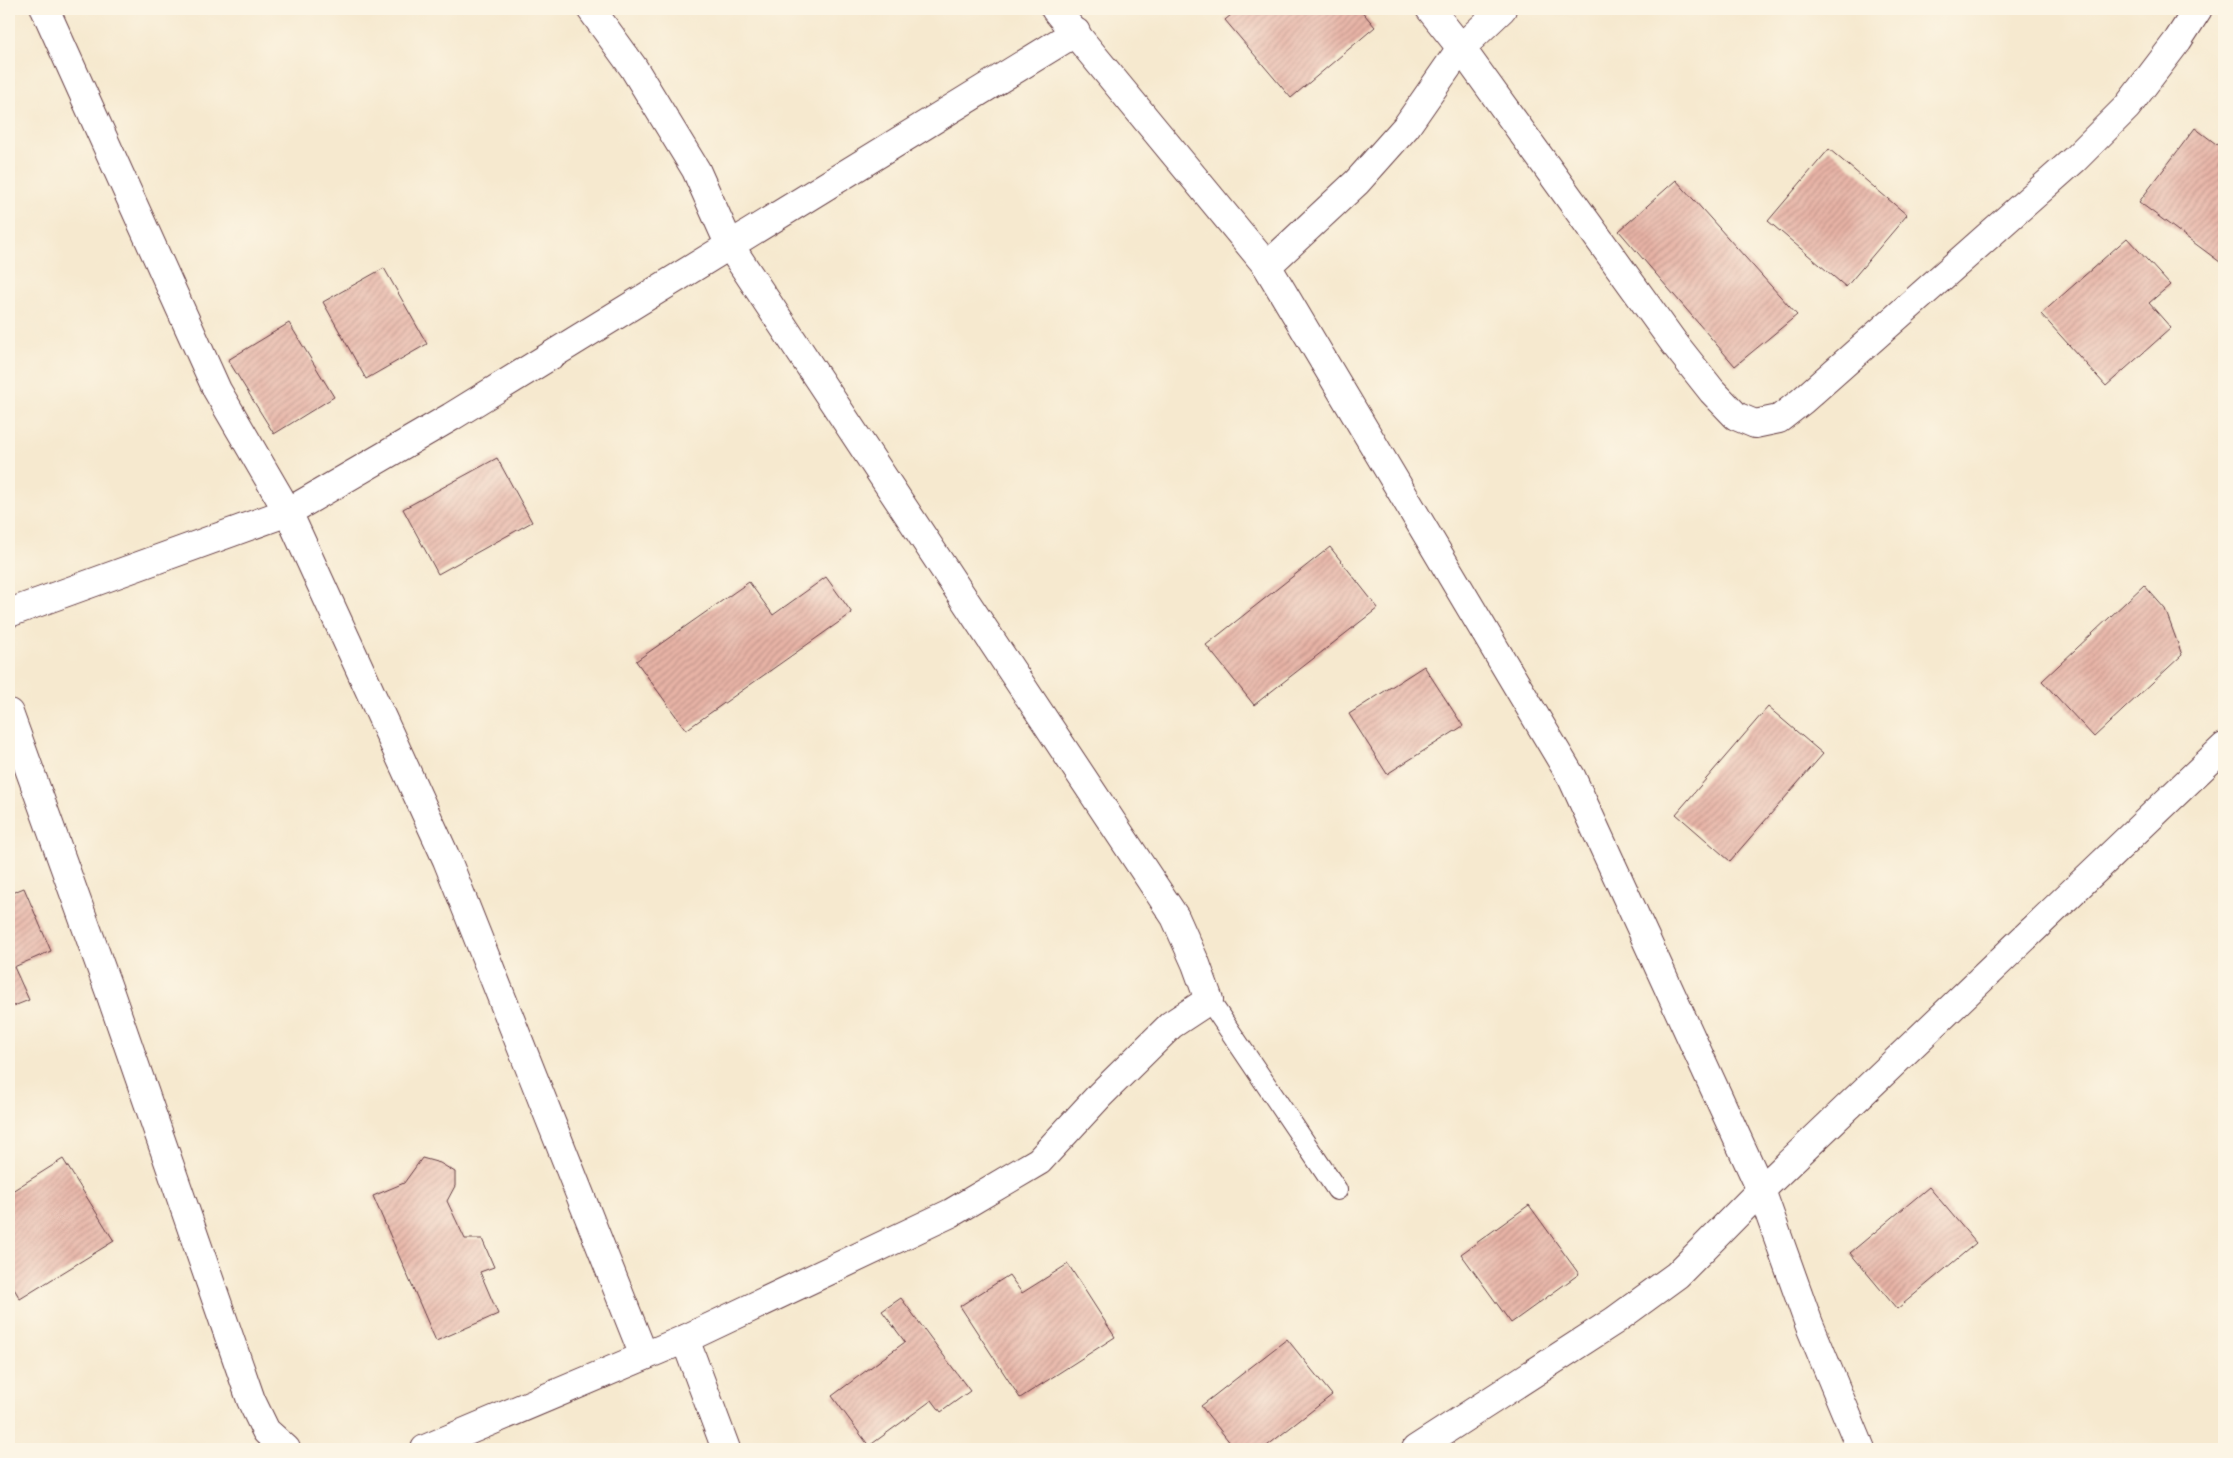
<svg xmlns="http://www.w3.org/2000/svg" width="2233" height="1458" font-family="'IM FELL English',serif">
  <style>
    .building { fill: url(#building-hatch) }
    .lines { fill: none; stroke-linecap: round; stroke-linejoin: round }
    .lane-casing { stroke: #643d44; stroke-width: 22 }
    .street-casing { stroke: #643d44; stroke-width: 30 }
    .lane { stroke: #fff; stroke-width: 20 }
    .street { stroke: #fff; stroke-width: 28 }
  </style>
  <defs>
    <pattern id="building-hatch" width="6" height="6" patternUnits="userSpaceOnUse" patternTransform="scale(1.25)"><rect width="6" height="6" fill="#e7b3a6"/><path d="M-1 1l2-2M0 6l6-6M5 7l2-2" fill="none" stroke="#bd9187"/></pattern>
  </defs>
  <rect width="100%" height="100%" fill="#fcf5e5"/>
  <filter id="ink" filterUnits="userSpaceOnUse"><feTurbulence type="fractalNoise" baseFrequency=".02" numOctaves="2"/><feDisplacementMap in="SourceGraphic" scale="10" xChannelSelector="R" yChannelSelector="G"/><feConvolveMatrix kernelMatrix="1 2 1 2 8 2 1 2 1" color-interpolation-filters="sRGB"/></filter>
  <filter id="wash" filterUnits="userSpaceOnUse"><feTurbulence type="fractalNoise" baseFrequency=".0096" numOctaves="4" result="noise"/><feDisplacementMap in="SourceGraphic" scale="20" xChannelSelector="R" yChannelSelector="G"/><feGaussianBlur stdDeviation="1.12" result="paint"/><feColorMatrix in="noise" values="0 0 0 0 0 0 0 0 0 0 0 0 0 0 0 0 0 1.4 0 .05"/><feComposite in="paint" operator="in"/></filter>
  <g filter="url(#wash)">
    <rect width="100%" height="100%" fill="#f6e9cf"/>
    <g id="blocks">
      <g class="building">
        <path d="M1238,9H1360L1375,27L1291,98L1225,20Z"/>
        <path d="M2195,128L2224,150V265L2139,202Z"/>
        <path d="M1829,149L1907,215L1846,287L1768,221Z"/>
        <path d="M1676,180L1797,315L1735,366L1619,231Z"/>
        <path d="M2127,238L2170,285L2149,303L2171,328L2106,386L2041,314Z"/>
        <path d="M384,268L427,344L366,379L323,302Z"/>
        <path d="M289,323L334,397L274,434L228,360Z"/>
        <path d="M497,458L532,522L438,574L403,509Z"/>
        <path d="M1330,547L1378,608L1254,705L1206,645Z"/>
        <path d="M826,577L852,613L686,730L636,661L749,582L773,615Z"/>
        <path d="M2144,585L2165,609L2182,655L2094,737L2042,681Z"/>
        <path d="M1424,666L1463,726L1387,774L1349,714Z"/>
        <path d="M1768,707L1823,754L1730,861L1676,814Z"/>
        <path d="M24,888L51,951L14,967L29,1000L9,1008V894Z"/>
        <path d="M422,1158L440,1163L455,1172V1186L447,1201L465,1239H482L494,1267L480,1272L498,1314L436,1341L373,1196L404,1183Z"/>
        <path d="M63,1159L114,1241L20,1299L9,1280V1193Z"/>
        <path d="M1929,1187L1976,1243L1897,1309L1850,1253Z"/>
        <path d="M1529,1205L1579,1274L1511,1323L1461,1254Z"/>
        <path d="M1068,1264L1115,1337L1020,1398L960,1306L1009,1275L1022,1293Z"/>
        <path d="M901,1298L970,1391L941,1412L932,1400L869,1446L832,1396L905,1342L882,1311Z"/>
        <path d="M1287,1339L1332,1395L1263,1449H1235L1201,1406Z"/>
      </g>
    </g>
  </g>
  <g filter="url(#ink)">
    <use href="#blocks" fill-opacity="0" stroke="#643d44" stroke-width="1"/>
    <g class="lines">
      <defs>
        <path id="lane" d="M1209,1000L1337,1190"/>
        <g id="street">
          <path d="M45,9L217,390L288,512L447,860L644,1356"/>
          <path d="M1055,9L1267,266L1572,778L1761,1190L1809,1324L1861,1449"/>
          <path d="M1430,9L1461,48L1674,343L1712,391L1736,416L1755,424L1779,419L1802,401L2075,159L2127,107L2178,40L2198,9"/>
          <path d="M1267,266L1357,182L1406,127L1461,48L1502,9"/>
          <path d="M9,613L288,512L451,417L1076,32"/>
          <path d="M9,713L110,993L251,1400L266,1431L286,1449"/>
          <path d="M685,1339L726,1449"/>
          <path d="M425,1449L685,1339L951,1213L1039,1161L1100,1095L1171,1025L1209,1000L1196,964L1175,917L730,246L696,170L633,67L591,9"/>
          <path d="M1416,1449L1614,1321L1677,1275L1761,1190L2224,747"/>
        </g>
      </defs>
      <use href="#lane" class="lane-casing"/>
      <use href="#street" class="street-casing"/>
      <use href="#lane" class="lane"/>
      <use href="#street" class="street"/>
    </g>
  </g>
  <rect width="2233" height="1458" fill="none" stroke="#fcf5e5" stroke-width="30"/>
</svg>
